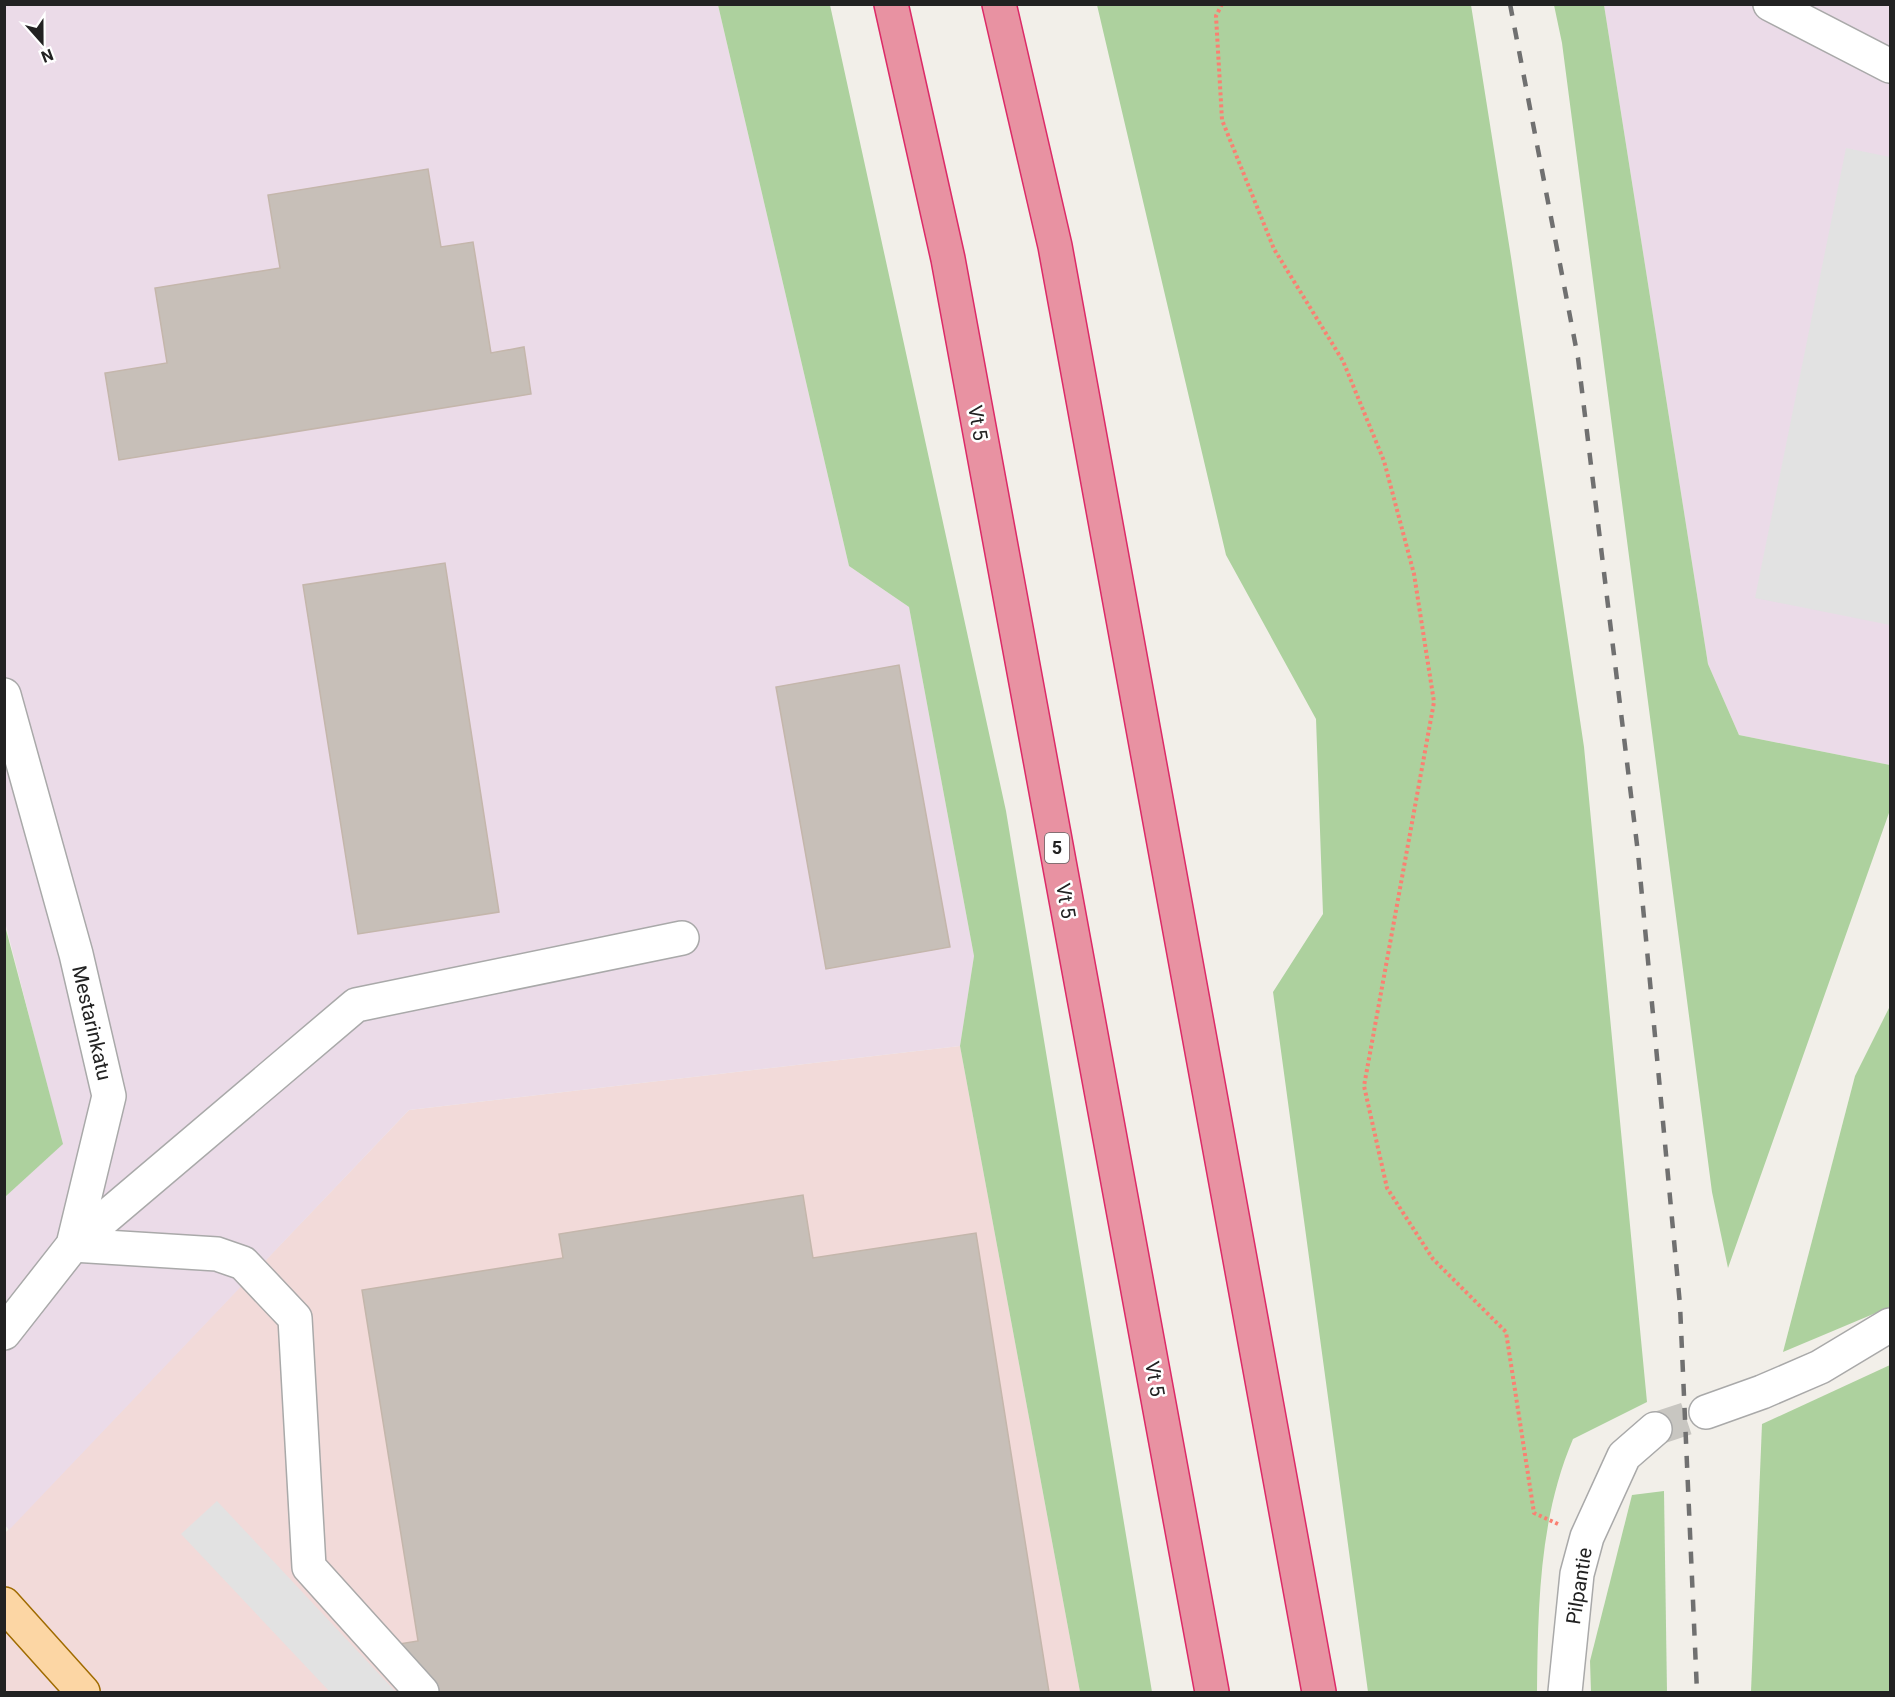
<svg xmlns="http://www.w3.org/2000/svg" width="1895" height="1697" font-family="Roboto,sans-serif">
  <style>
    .commercial { fill: #f2dad9 }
    .industrial { fill: #ebdbe8 }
    .forest { fill: #add19e }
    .parking { fill: #e2e2e2 }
    .building { fill: #c7bfb8; stroke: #c4b6ab; stroke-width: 1.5 }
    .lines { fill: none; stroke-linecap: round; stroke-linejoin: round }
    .minor-tunnel { stroke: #c8c6c1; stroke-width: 33; stroke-dasharray: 33 16; stroke-linecap: butt }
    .minor-casing { stroke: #a9a9a9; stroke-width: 36 }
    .major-casing { stroke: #a06b00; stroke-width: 36 }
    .highway-casing { stroke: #dc2a67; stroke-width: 36 }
    .path { stroke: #fa8072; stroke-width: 4; stroke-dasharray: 3 3; stroke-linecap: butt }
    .minor { stroke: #fff; stroke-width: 33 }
    .major { stroke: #fcd6a4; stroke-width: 33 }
    .highway { stroke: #e892a2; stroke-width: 33 }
    .rail { stroke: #707070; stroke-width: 4.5; stroke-dasharray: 12 12; stroke-linecap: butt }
    .labels { text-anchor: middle; stroke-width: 5; stroke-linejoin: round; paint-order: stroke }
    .shield { fill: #fff; stroke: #646464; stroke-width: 1.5 }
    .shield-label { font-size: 18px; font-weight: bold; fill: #222 }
    .street-label { font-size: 20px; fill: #222; stroke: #fff }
  </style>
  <rect width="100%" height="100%" fill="#f2efe9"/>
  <path class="commercial" d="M960,1046L1080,1692H5L4,1534L409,1110Z"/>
  <g class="industrial">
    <path d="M4,5H718L849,566L909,607L974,956L960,1046L409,1110L9,1530L4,1524L5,1197L62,1144L5,922Z"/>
    <path d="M1604,5H1890V765L1739,735L1708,664Z"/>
  </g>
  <g class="forest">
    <path d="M718,5H830L1006,811L1152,1692H1080L960,1046L974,956L909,607L849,566Z"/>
    <path d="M1097,5H1471L1511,257L1584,747L1647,1402L1573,1439C1539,1519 1538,1606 1537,1692H1368L1273,992L1323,914L1316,719L1226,555Z"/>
    <path d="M1554,5H1604L1708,664L1739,735L1890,765V810L1728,1268L1712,1192L1562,43Z"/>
    <path d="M4,922L63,1144L5,1197H4Z"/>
    <path d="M1890,1006V1307L1783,1352L1855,1076Z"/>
    <path d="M1890,1365V1692H1751L1762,1424Z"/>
    <path d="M1664,1491L1667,1692H1591L1590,1661L1632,1495Z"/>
  </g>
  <g class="parking">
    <path d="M1846,148L1890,157V625L1755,598Z"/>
    <path d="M217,1501L396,1692H330L181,1534Z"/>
  </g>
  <g class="building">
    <path d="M428,169L441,247L473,242L491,353L524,347L531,394L119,460L105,373L167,363L155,288L280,268L268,195Z"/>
    <path d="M445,563L499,912L358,934L303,585Z"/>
    <path d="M899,665L950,947L826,969L776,687Z"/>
    <path d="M803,1195L813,1258L976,1233L1049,1692H435L393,1645L418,1641L362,1290L563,1258L559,1234Z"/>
  </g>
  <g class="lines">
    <path class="minor-tunnel" d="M1655,1429L1706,1412"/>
    <defs>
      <g id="minor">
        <path d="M1770,4L1890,66"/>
        <path d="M4,695L76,954L109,1096L73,1245L4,1333"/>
        <path d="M73,1245L356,1005L682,938"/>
        <path d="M73,1245L217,1254L243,1263L295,1318L309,1567L422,1692"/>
        <path d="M1706,1412L1762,1392L1820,1367L1890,1325"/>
        <path d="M1565,1692L1577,1574L1587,1537L1624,1456L1655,1429"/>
      </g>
      <path id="major" d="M4,1604L83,1692"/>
      <g id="highway">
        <path d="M891,4L948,259L1212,1692"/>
        <path d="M999,4L1055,246L1319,1692"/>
      </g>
    </defs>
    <use href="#minor" class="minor-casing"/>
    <use href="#major" class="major-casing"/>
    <use href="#highway" class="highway-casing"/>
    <path class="path" d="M1222,4L1216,16L1222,120L1274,249L1343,361L1384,461L1414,574L1434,702L1364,1086L1387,1188L1433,1259L1506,1332L1534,1513L1558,1524"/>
    <use href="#minor" class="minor"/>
    <use href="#major" class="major"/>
    <use href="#highway" class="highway"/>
    <path class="rail" d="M1510,4L1578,358L1638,853L1680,1305L1697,1692"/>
  </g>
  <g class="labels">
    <rect class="shield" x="1045" y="833" width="24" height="30" rx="4.5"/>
    <g class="shield-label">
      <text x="1057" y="854">5</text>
    </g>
    <g class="street-label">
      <text transform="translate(978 423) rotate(80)" y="7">Vt 5</text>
      <text transform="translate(1066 901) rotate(80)" y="7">Vt 5</text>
      <text transform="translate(92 1023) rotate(77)" y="7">Mestarinkatu</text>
      <text transform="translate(1155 1379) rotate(80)" y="7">Vt 5</text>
      <text transform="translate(1579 1586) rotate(-81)" y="7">Pilpantie</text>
    </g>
  </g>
  <rect width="1895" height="1697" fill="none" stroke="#222222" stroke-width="12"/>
  <g transform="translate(42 42) rotate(159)" stroke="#ffffff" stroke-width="4.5" paint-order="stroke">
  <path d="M0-4.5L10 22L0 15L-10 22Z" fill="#222222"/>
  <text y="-9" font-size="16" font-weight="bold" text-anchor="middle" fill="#222222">N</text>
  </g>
</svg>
